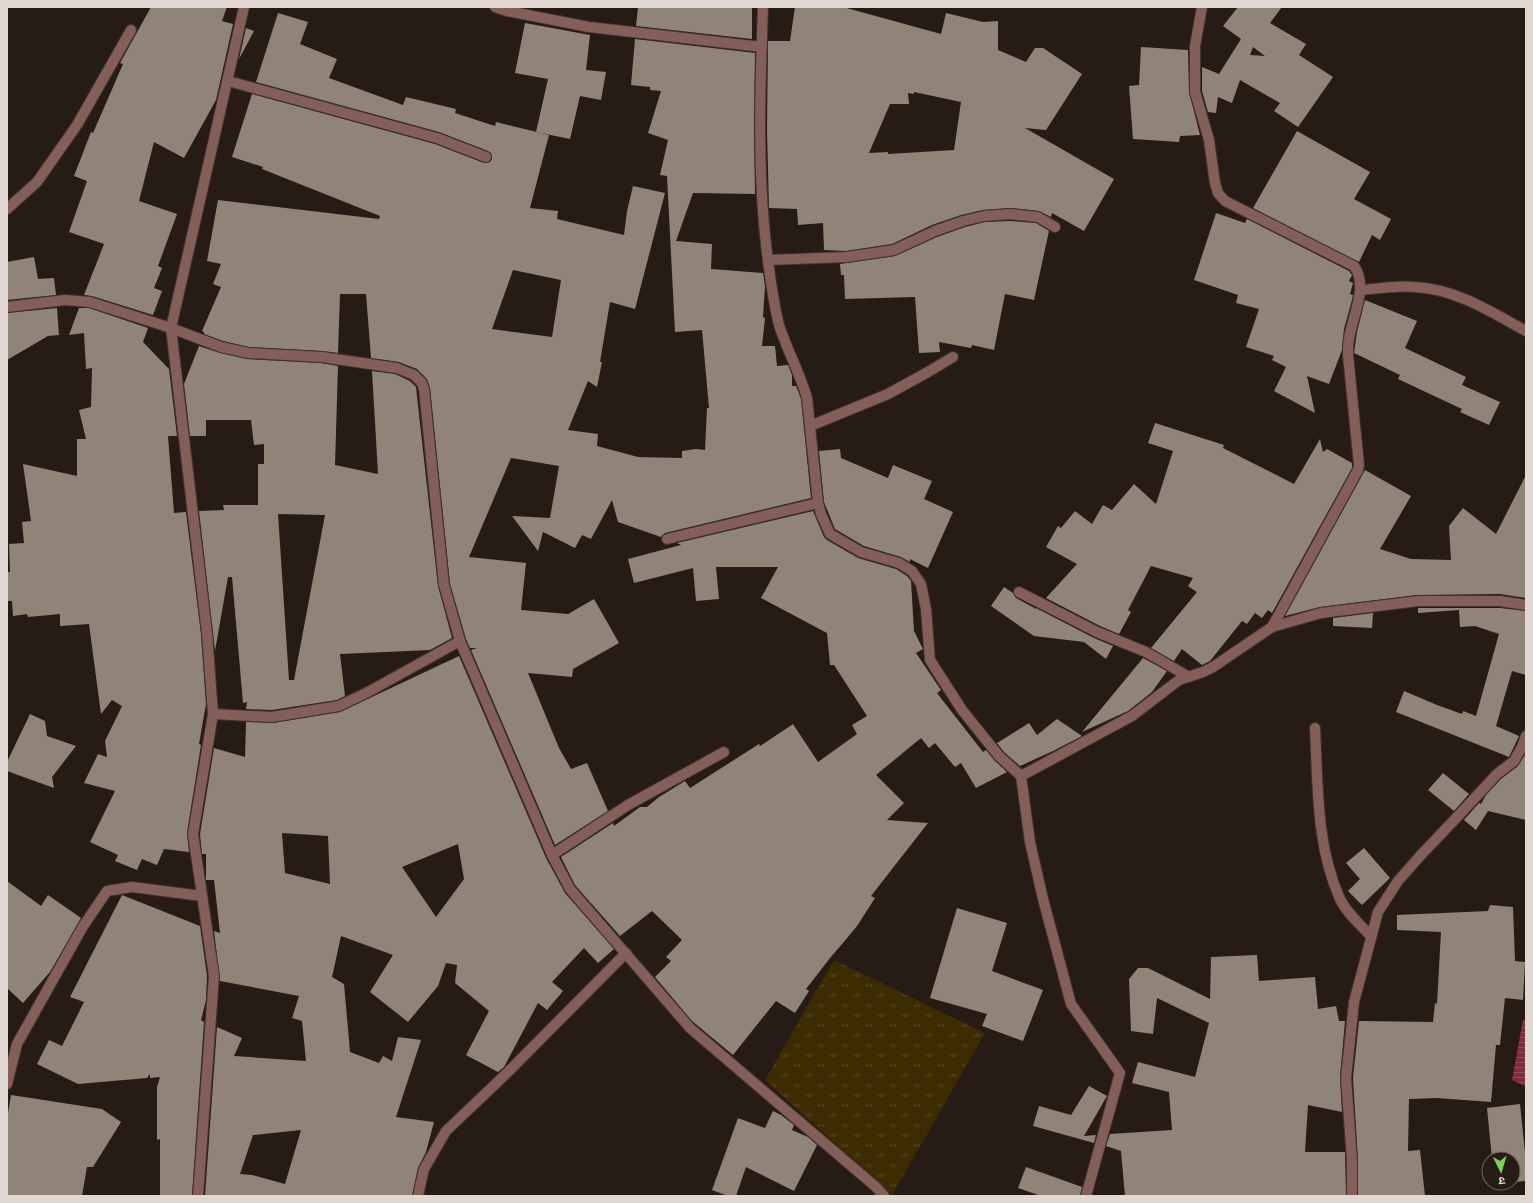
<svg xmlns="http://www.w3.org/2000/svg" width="1533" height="1203" font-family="Cabin,'Noto Sans Devanagari',sans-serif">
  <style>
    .grass { fill: url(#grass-tufts) }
    .water { fill: url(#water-rules) }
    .building { fill: #908478; fill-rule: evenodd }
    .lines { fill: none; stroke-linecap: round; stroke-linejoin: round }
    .minor-casing { stroke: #413530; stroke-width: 12 }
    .minor { stroke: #845e58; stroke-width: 10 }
  </style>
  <defs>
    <pattern id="grass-tufts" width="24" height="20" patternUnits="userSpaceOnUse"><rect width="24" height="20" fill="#3d2b02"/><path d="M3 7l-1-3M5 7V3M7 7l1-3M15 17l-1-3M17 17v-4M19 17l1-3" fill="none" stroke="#594926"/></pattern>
    <pattern id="water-rules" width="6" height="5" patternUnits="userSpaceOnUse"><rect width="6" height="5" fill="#7f2c3e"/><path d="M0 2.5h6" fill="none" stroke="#914a59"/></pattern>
  </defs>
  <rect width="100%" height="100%" fill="#271b15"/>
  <path class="grass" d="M834,960L985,1033L892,1195L765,1080Z"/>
  <path class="water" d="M1523,1020H1526V1096L1525,1086L1512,1080Z"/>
  <g class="building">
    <path d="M151,7H227L222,21L233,24L216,100L184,158L154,142L139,201L177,214L158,266L162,268L154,288L162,291L153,315L92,296L84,295L104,244L69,232L87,181L74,176L91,132L93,133L123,64L120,63Z"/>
    <path d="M638,7H752V39L636,26Z"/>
    <path d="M795,7H843L941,34L946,13L983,22L998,21V50L1026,62L1035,48H1043L1082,74L1046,130L1025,128L1114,179L1084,231L1052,213L1051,217L1039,211L1010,208L983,210L961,215L932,225L892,244L846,251L824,250L823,223L798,225L797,209L769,208L767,130L768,41H790ZM914,92L961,102L954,150L888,154V152L869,153L890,104H909L908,93L914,94Z"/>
    <path d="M1238,7H1282L1270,23L1306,44L1299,55L1333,77L1298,127L1274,111L1280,103L1240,80L1232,103L1218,97L1216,113L1208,112L1202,91V67L1219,74L1241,39L1223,26ZM1253,47L1265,56L1250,55Z"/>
    <path d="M278,13L308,22L300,44L337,59L329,78L403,105L406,97L456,109L455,113L495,126L496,122L549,135L530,208L558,211L557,219L624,235L627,211L633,186L665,193L635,309L610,302L600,362H602L597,387L588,381L568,430L598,434L597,446L638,457L682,458V451L696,449L705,450L707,408H709L702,330L675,332L667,176L660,175L668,140L648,133L661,91L650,90V87L631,85L635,39L755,53L754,130L755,194L693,193L676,241L712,244L711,269L763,273L765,286L763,317L765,318L762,346H775L777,366L788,365L792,375V386H796L798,391L801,399L811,498L665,533L661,537L618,522L612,500L591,539L582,535L575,548L543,532L538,551L512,516L550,518L559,466L511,458L469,557L526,563L521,610L568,614L594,599L619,643L573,669L572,677L528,673L559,748L571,769L587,763L608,811L555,845L471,650L477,648H470L466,639L450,584L430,388L427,379L417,369L399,362L371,358L366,294H340L338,353L322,351L249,347L223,341L204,334V332L202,331L221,287L213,284L221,264L207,261L218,200L379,219L380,216L262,169L263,167L232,157L252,94L435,144L484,163L490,162L492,159L491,153L488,151L439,132L256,82ZM513,270L561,280L552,337L492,329Z"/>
    <path d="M525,23L590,35L586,70L606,72L601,100L580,96L570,139L536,132L548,79L515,73Z"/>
    <path d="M246,28L254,31L239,59Z"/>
    <path d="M1141,47L1188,50L1189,92L1200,135L1180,136L1179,142L1133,139L1129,86L1139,85Z"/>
    <path d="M1297,131L1370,172L1354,199L1391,219L1380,240L1372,235L1359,262L1253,208Z"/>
    <path d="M1216,213L1245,223L1247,219L1349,271L1352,275L1349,281L1353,283L1350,294L1353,295L1352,300L1344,329L1342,350L1329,384L1307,376L1315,413L1274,391L1286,367L1272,360L1274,356L1246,347L1259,309L1236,303L1238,295L1194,280Z"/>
    <path d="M1010,221L1036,223L1049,231L1034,300L1005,294L994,350L972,345L971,348L939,342L940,352L919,353L915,297L845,299L844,275H841L840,264L895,256L937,237L965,227L985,222Z"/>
    <path d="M34,257L38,279L54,278L56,295L7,300V262Z"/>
    <path d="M1365,300L1417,321L1405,348L1466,377L1462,385L1500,402L1489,425L1460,412L1462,409L1398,379L1400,375L1354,353L1357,332Z"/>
    <path d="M57,308L59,335L48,336L7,360V313Z"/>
    <path d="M79,308H89L148,328L143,342L169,369L177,436H168L174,513L186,512L201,634L206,704L199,744L201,745L187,833L189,852L164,849L157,865L142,859L137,870L115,861L118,855L90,842L115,791L84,783L98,754L107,757L105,741L122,706L112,700L101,714L89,624L60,626V614L28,617L27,614L13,616L12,601H7V572H10L9,544L24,543L22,522L31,521L23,464L77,476V439H86L79,410L91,407L92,368L86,369L84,333L69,335Z"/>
    <path d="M199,346L220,353L247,359L321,363L338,366L335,465L378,474L372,371L395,374L410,381L416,387L438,586L452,638L430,650L340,654L345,696L337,700L272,710L246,709L247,702L243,703L232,577H228L215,651L199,511L224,510L223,505H258V464H264V444L254,445L251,420H206V436H190L184,384ZM278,514L325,515L294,680H289Z"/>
    <path d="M1155,423L1224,445L1223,448L1294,484L1320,439L1323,452L1327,449L1352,463V468L1272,613L1268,610L1262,618L1255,613L1247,624L1242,621L1210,661L1202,665L1182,649L1174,661L1151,648L1197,592L1188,586L1193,578L1151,566L1128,610L1131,612L1119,634L1100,626L1046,598L1077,564L1046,547L1058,526L1061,528L1075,511L1092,524L1103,505L1112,510L1134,484L1156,504L1173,451L1148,443Z"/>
    <path d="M840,449L841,458L888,478L893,465L932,481L924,499L953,512L928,568L910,559V562L901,557L864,546L835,529L824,502L819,451Z"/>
    <path d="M1365,470L1411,496L1380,549L1411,559L1451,560L1449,526L1463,508L1496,534L1526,475V598L1500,594L1417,595L1320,607L1285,616Z"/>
    <path d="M813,511L824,537L827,540L858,558L896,569L907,576L911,581L914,631L923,649L916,653L941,690L937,693L983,752L986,750L995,761L1007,772L976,788L961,763L955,767L935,743L929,748L921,738L876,775L904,803L887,820L928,823L871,896L875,898L857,926L843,943L830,958L806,989L809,991L795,1013L776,1001L733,1055L692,1021L655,977L671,961L666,957L682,940L652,911L620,936L575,885L561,857L613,823L614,826L640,807H647L659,797L685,781L690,788L759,744L760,746L793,724L818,762L857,734L852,725L867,716L834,665H830L827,633L761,598L778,567H716L719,599L696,601L693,568L634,583L628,559L681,545L677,543Z"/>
    <path d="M1004,587L1013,593L1016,598L1036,609V608L1094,638L1113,646L1106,659L1084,642L1034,636L991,606Z"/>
    <path d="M1418,608H1500L1526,611V675L1512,671L1496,726L1519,736L1509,757L1396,712L1404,691L1437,705L1462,714L1463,711L1476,716L1499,634L1475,626L1460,627L1459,610L1418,613Z"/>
    <path d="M1373,613L1372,628L1333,626V618Z"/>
    <path d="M459,656L546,858L565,893L614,949L598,963L584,948L552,982L563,991L547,1010L538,1003L504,1067L498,1072L466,1055L489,1011L455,983L457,965L446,963L438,986L408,1022L370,992L393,955L341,936L332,977L344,984L350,1052L379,1063L383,1056L392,1061L398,1037L421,1040L396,1117L434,1122L426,1152L418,1168L412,1196H205L217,1027L242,1038L234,1056L306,1061L302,1021L292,1018L299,996L220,981L214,931L220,933L214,880H206V854H202L200,834L214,748L245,757L246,722L273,723L340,712ZM282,833L328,836L330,884L285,873ZM458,844L464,879L436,917L402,867ZM301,1130L285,1184L252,1175L240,1174L253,1135Z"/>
    <path d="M1143,658L1167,671L1152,692L1128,711L1082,732Z"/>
    <path d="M30,714L45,721L47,736L76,746L52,777L54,788L7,771V762Z"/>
    <path d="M1057,719L1082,736L1053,751L1020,766L1004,752L997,743L1029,723L1037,735Z"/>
    <path d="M1526,753V820L1488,811L1476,830L1464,820L1479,803L1481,804L1486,795L1501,779L1518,766Z"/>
    <path d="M1443,773L1469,794L1454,811L1428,790Z"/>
    <path d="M1364,848L1390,878L1362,905L1348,891L1360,879L1346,863Z"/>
    <path d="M7,881L41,906L48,895L81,918L50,972L23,1003L7,988Z"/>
    <path d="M122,895L200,926L207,976L206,1000L201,1020L204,1022L192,1196H160V1139L157,1140V1087L160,1077L150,1078V1074L147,1078L78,1084L37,1064L49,1040L62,1046L84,1002L70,997Z"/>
    <path d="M1490,905L1513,907L1515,961L1525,962L1523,1000L1505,998L1500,1045H1496L1491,1102L1437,1098L1409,1099L1408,1151L1420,1150L1425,1196H1358V1161L1353,1078L1359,1021L1433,1022L1435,1003L1437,1004L1441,932L1397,930V915L1488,911Z"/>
    <path d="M957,908L1007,923L992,971L1043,990L1023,1041L982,1026L987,1014L930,998Z"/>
    <path d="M1257,955L1259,981L1315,977L1318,1009L1336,1006L1339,1021H1345L1340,1077L1342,1112L1308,1105L1305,1152H1345L1346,1196H1125L1121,1151L1106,1146L1110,1134L1172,1130L1169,1092L1132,1083L1138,1062L1195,1077L1209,1023L1157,998L1153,1034L1131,1031L1129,979L1138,968H1148L1210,999L1211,957Z"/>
    <path d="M1089,1086L1107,1096L1084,1136L1096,1135L1094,1143L1033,1126L1039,1106L1071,1115Z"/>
    <path d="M11,1095L102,1109L121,1122L93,1167H87L82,1196H7V1119Z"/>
    <path d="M1520,1104L1526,1162V1181L1513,1182V1159H1492L1487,1108Z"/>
    <path d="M773,1111L781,1115L794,1125L792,1130L808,1137L817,1145L794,1191L746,1167L736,1196H728L712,1190L738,1118L765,1128Z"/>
    <path d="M1026,1167L1082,1187L1080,1196H1041L1018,1188Z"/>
  </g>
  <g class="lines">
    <defs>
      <g id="minor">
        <path d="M495,7L507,11L589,27L762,47"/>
        <path d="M763,7C760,89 757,171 767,253C770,277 773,301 779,325C787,350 800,373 807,398L818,503L821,514L830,534L861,552L899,563L912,571L921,584L926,609L930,660L962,710L999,756L1021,776L1030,842L1043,899L1071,1004L1120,1073L1086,1196"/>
        <path d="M1202,7L1195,46V92L1209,140L1215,183L1218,193L1225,201L1354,266C1369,286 1352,317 1349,339C1348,344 1348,350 1348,355L1359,465L1358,470L1272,627"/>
        <path d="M228,81L437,138L486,157"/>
        <path d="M7,209L37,182L77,125L131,30"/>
        <path d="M768,260L847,257L894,250L935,231L963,221L984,216L1010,214L1038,217L1055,227"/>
        <path d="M1360,290C1378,289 1398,285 1415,287C1456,289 1491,312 1526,331"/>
        <path d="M7,307L65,300L90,302L171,328L221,347L248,353L322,357L397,368L414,375L422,383L424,389L444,585L460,641L552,855L570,889L690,1028L876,1187L884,1196"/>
        <path d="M810,426L888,394L928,372L953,357"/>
        <path d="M667,539L818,503"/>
        <path d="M1019,592L1097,632L1146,652L1189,677"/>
        <path d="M213,714L272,717L339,706L368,692L460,641"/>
        <path d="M1315,728C1318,785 1316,846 1340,899C1347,913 1360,925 1371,936"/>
        <path d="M1021,776L1132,716L1179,680L1203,672L1213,667L1272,627L1321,613L1418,601H1500L1526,605"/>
        <path d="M552,855L628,805L724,752"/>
        <path d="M7,1084L17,1044L82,928L107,891L132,887L202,896"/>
        <path d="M198,1196L214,976L193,834L213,714L207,633L171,328L244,7"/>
        <path d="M418,1196L424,1169L446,1131L508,1072L626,953"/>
        <path d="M1352,1196V1161L1346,1078L1354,1002L1378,912L1398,881L1420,856L1459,815L1497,774L1514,761L1522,747L1526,736"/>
      </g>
    </defs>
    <use href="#minor" class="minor-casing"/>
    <use href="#minor" class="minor"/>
  </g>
  <rect width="1533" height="1203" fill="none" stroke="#e1d8d4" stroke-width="16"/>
  <g transform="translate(1501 1171) rotate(175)"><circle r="19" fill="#271b15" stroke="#716761"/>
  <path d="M0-3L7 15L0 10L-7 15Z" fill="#7ad156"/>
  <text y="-6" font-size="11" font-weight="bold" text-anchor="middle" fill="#e1d8d4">उ</text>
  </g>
</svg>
